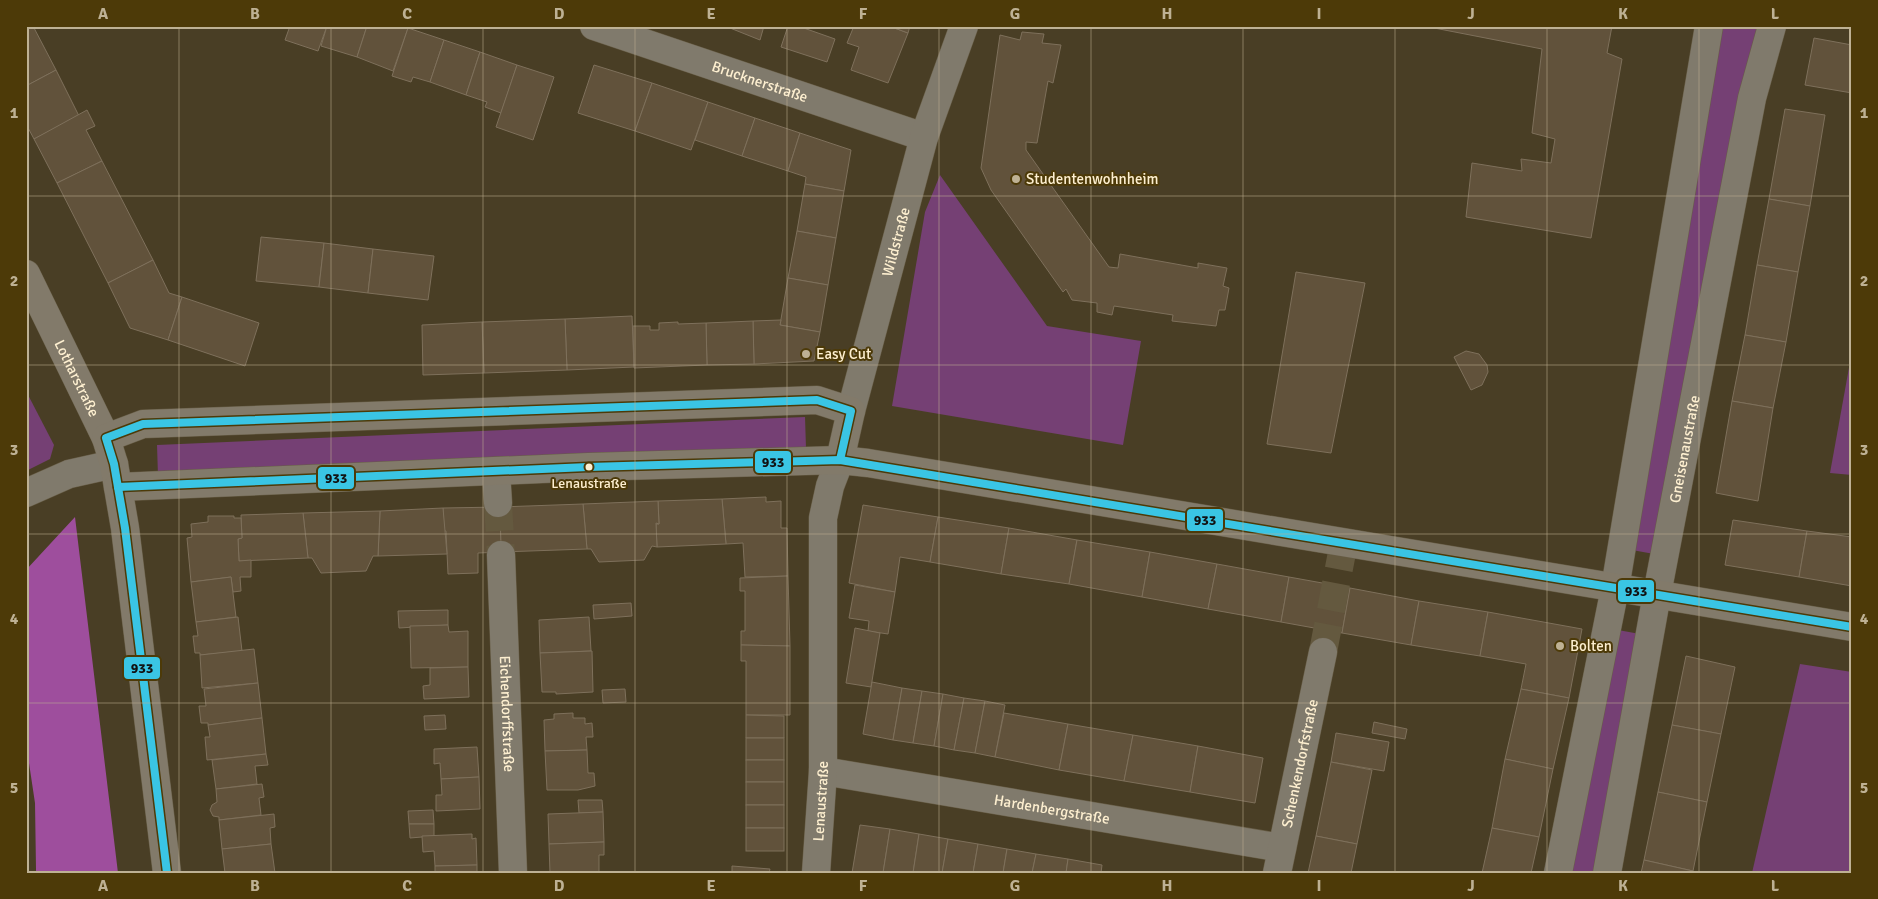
<svg xmlns="http://www.w3.org/2000/svg" width="1878" height="899" font-family="Signika,sans-serif">
  <style>
    .green { fill: #754074 }
    .forest { fill: #9e4e9d }
    .building { fill: #61523b; stroke: #7e705b }
    .lines { fill: none; stroke-linecap: round; stroke-linejoin: round }
    .street-tunnel { stroke: #64593f; stroke-width: 28; stroke-dasharray: 28 14; stroke-linecap: butt }
    .street-casing { stroke: #675d46; stroke-width: 29 }
    .secondary-casing { stroke: #675d46; stroke-width: 29 }
    .street { stroke: #807a6c; stroke-width: 28 }
    .secondary { stroke: #827a6a; stroke-width: 28 }
    .bus-1-casing { stroke: #4d3a08; stroke-width: 11 }
    .bus-1 { stroke: #3ac5e4; stroke-width: 8 }
    .grid { fill: none; stroke: #beb194; stroke-width: 1; stroke-opacity: 0.55 }
    .poi-dot { fill: #beb194; stroke: #4d3a08; stroke-width: 2 }
    .bus-dot { fill: #fdefd0; stroke: #4d3a08; stroke-width: 2 }
    .labels { text-anchor: middle; stroke-width: 4; stroke-linejoin: round; paint-order: stroke }
    .bus-label { font-size: 14px; fill: #fdefd0; stroke: #4d3a08 }
    .street-label { font-size: 15px; fill: #fdefd0; stroke: #4d3a08 }
    .poi-label { font-size: 15px; fill: #fdefd0; stroke: #4d3a08; text-anchor: start }
    .line-badge { stroke: #4d3a08; stroke-width: 2 }
    .pale-badge-label { font-size: 14px; text-anchor: middle; font-weight: bold; fill: #111 }
    .neatline { fill: none; stroke: #beb194; stroke-width: 2 }
    .grid-label { font-size: 16px; text-anchor: middle; font-weight: bold; fill: #beb194 }
  </style>
  <rect width="100%" height="100%" fill="#493e25"/>
  <g class="green">
    <path d="M1722,26H1759L1654,554L1632,550Z"/>
    <path d="M940,175L1047,326L1141,341L1123,445L892,406L925,212Z"/>
    <path d="M1852,351V475L1830,473Z"/>
    <path d="M26,391L54,445L50,459L26,471Z"/>
    <path d="M805,417L806,448L158,476L157,445Z"/>
    <path d="M1618,630L1640,634L1597,873H1568Z"/>
    <path d="M1800,664L1852,672V873H1752Z"/>
  </g>
  <path class="forest" d="M75,517L118,873H36V869L35,803L26,743V570Z"/>
  <g class="building">
    <path d="M26,26H33L56,70L26,86Z"/>
    <path d="M290,26H327L318,51L285,40Z"/>
    <path d="M327,26H367L357,57L321,46Z"/>
    <path d="M367,26L408,28L393,71L357,57Z"/>
    <path d="M725,26H764L760,40Z"/>
    <path d="M788,26H798L835,39L827,62L781,47Z"/>
    <path d="M854,26H889L908,33L888,83L851,70L859,47L847,43Z"/>
    <path d="M889,26H910L908,33Z"/>
    <path d="M1424,26H1612L1607,53L1622,59L1591,238L1466,217L1472,163L1522,171L1521,159L1551,163L1555,139L1532,133L1542,49Z"/>
    <path d="M408,28L444,40L430,82L413,77L411,82L392,76Z"/>
    <path d="M1022,32L1044,34L1042,43L1061,45L1053,83L1048,81L1037,143L1026,142V150L1109,267L1118,268L1120,254L1198,268V263L1227,268L1223,286L1229,288L1225,310H1219L1216,326L1172,321L1173,315L1114,306L1112,315L1097,312V303L1072,300L1066,289L1063,292L991,190L981,168L1000,35L1020,40Z"/>
    <path d="M1814,38L1852,45V93L1805,85Z"/>
    <path d="M444,40L480,52L466,95L430,82Z"/>
    <path d="M480,52L517,65L501,113L485,107L487,102L466,95Z"/>
    <path d="M517,65L554,77L533,140L496,127Z"/>
    <path d="M594,65L652,83L635,131L578,113Z"/>
    <path d="M56,70L79,116L34,139L26,124V86Z"/>
    <path d="M652,83L708,102L691,150L635,131Z"/>
    <path d="M708,102L755,118L742,156L695,140Z"/>
    <path d="M1785,109L1825,115L1810,206L1769,199Z"/>
    <path d="M87,110L95,126L86,130L102,161L57,183L34,139Z"/>
    <path d="M755,118L800,133L788,171L742,156Z"/>
    <path d="M800,133L851,150L844,191L805,184L806,177L788,171Z"/>
    <path d="M102,161L153,260L108,283L57,183Z"/>
    <path d="M805,184L844,191L836,238L797,231Z"/>
    <path d="M1769,199L1810,206L1798,272L1757,265Z"/>
    <path d="M797,231L836,238L828,285L788,278Z"/>
    <path d="M261,237L324,243L319,287L256,281Z"/>
    <path d="M324,243L373,249L368,293L319,287Z"/>
    <path d="M373,249L434,256L428,300L368,293Z"/>
    <path d="M153,260L169,293L182,297L168,340L130,328L108,283Z"/>
    <path d="M1757,265L1798,272L1786,342L1745,335Z"/>
    <path d="M1296,272L1365,283L1331,453L1267,444Z"/>
    <path d="M788,278L828,285L820,332L780,325Z"/>
    <path d="M182,297L259,323L245,366L168,340Z"/>
    <path d="M632,316L634,367L567,370L565,319Z"/>
    <path d="M565,319L567,370L484,373L482,322Z"/>
    <path d="M781,320L780,325L820,332L814,361L754,364L753,321Z"/>
    <path d="M753,321L754,364L707,365L706,323Z"/>
    <path d="M482,322L484,373L423,375L422,325Z"/>
    <path d="M678,322V324L706,323L707,365L634,368L633,326H650V330H659V323Z"/>
    <path d="M1745,335L1786,342L1773,408L1732,401Z"/>
    <path d="M1466,351L1479,354L1487,365L1488,372L1482,385L1471,390L1454,357Z"/>
    <path d="M1732,401L1773,408L1758,501L1716,493Z"/>
    <path d="M766,497V502L781,501V528H787L788,576L745,577L743,543L726,544L722,499Z"/>
    <path d="M722,499L726,544L657,547L656,524H659L658,501Z"/>
    <path d="M658,501L659,524L656,523L657,547L652,546L644,560L599,562L591,549H587L583,504Z"/>
    <path d="M583,504L587,549L501,552L500,507Z"/>
    <path d="M863,505L938,517L930,562L900,557L895,592L849,583Z"/>
    <path d="M500,507L501,552L478,553V573L448,574L446,531H444L443,508Z"/>
    <path d="M443,508L447,554L378,556L380,511Z"/>
    <path d="M380,511L378,556H373L366,571L321,573L312,558H308L303,513Z"/>
    <path d="M303,513L308,558L239,561L238,539L242,538L241,515Z"/>
    <path d="M208,516H234V518H241L242,538L238,539L239,561L251,560V577H240L241,591L233,592L231,577L191,582L187,538L192,537L191,524L208,522Z"/>
    <path d="M938,517L1009,528L1001,574L930,562Z"/>
    <path d="M1733,520L1807,531L1799,577L1725,565Z"/>
    <path d="M1009,528L1077,540L1069,584L1001,574Z"/>
    <path d="M1807,531L1852,537V586L1799,577Z"/>
    <path d="M1077,540L1150,552L1142,597L1069,584Z"/>
    <path d="M1150,552L1217,564L1208,609L1142,597Z"/>
    <path d="M1217,564L1289,577L1281,622L1208,609Z"/>
    <path d="M788,576L790,646L741,645V631H745V591H740V578Z"/>
    <path d="M231,577L236,617L196,622L191,582Z"/>
    <path d="M1289,577L1350,588L1342,633L1281,622Z"/>
    <path d="M855,585L895,592L888,634L868,631L869,621L849,618Z"/>
    <path d="M1350,588L1419,601L1411,645L1342,633Z"/>
    <path d="M1419,601L1488,612L1480,656L1411,645Z"/>
    <path d="M631,603L632,616L594,619L593,605Z"/>
    <path d="M448,610V625L399,628L398,611Z"/>
    <path d="M1488,612L1582,629L1569,698L1521,689L1526,664L1480,656Z"/>
    <path d="M238,617L242,651L200,655V653H195L193,636H198L196,622Z"/>
    <path d="M589,617L591,651L540,653L539,620Z"/>
    <path d="M448,625L449,632L468,631V667L411,668L410,626Z"/>
    <path d="M855,628L880,633L871,687L846,683Z"/>
    <path d="M741,645L790,646V715H746V661H741Z"/>
    <path d="M254,649L258,683L202,688L200,655Z"/>
    <path d="M592,651L593,692L556,694V692H542L540,653Z"/>
    <path d="M1686,656L1735,667L1721,734L1672,725Z"/>
    <path d="M468,667L469,697L424,699L423,686L430,685V668Z"/>
    <path d="M872,682L902,688L893,740L863,734Z"/>
    <path d="M258,683L262,718L208,725V723H201L199,706H206L204,689Z"/>
    <path d="M902,688L922,691L913,743L893,740Z"/>
    <path d="M625,689L626,702L603,703L602,690Z"/>
    <path d="M1521,689L1569,698L1553,769L1505,759Z"/>
    <path d="M922,691L943,694L934,746L913,743Z"/>
    <path d="M943,694L964,698L954,750L934,746Z"/>
    <path d="M964,698L985,701L975,753L954,750Z"/>
    <path d="M985,701L1005,705L995,757L975,753Z"/>
    <path d="M573,713V718H585V724L592,723L593,737H586L587,750L545,751L544,720L554,719V714Z"/>
    <path d="M1004,713L1068,724L1059,770L995,757Z"/>
    <path d="M445,715L446,729L425,730L424,716Z"/>
    <path d="M746,715L784,716V738H746Z"/>
    <path d="M262,718L266,754L207,760L205,737H210L208,725Z"/>
    <path d="M1374,722L1407,729L1405,739L1372,733Z"/>
    <path d="M1068,724L1133,735L1124,781L1059,770Z"/>
    <path d="M1672,725L1721,734L1707,802L1658,792Z"/>
    <path d="M1336,733L1389,742L1384,771L1331,762Z"/>
    <path d="M1133,735L1198,746L1190,792L1124,781Z"/>
    <rect x="746" y="738" width="38" height="22"/>
    <path d="M1198,746L1263,758L1255,803L1190,792Z"/>
    <path d="M477,747L479,777L441,779L440,763L434,764V749Z"/>
    <path d="M587,750L588,773H594L595,786L578,790H547L545,751Z"/>
    <path d="M266,754L268,765L255,766L257,784L216,789L212,760Z"/>
    <path d="M1505,759L1553,769L1539,837L1492,828Z"/>
    <rect x="746" y="760" width="38" height="22"/>
    <path d="M1331,762L1372,770L1357,844L1316,836Z"/>
    <path d="M479,777L480,809L436,811V795H442L441,779Z"/>
    <rect x="746" y="782" width="38" height="23"/>
    <path d="M262,784L264,797L259,798L261,815L219,820V817L213,816L210,810L212,805L217,802L216,789Z"/>
    <path d="M1658,792L1707,802L1693,871L1644,860Z"/>
    <path d="M578,800H602L603,812L579,813Z"/>
    <rect x="746" y="805" width="38" height="23"/>
    <path d="M433,810L434,824H409L408,811Z"/>
    <path d="M603,812L604,842L549,844L548,814Z"/>
    <path d="M274,814L275,827L270,828L271,844L222,849L219,820Z"/>
    <path d="M409,824H434V836L410,838Z"/>
    <path d="M860,825L890,829L883,873H852Z"/>
    <rect x="746" y="828" width="38" height="23"/>
    <path d="M1492,828L1539,837L1531,873H1482Z"/>
    <path d="M890,829L919,834L913,873H883Z"/>
    <path d="M472,834V839L476,838L477,865L435,866L434,851L423,852L422,836Z"/>
    <path d="M919,834L948,839L942,873H913Z"/>
    <path d="M1316,836L1357,844L1351,873H1308Z"/>
    <path d="M948,839L978,844L973,873H942Z"/>
    <path d="M604,842V855H599V872L550,873L549,844Z"/>
    <path d="M271,844L275,873H225L222,849Z"/>
    <path d="M978,844L1007,849L1003,873H973Z"/>
    <path d="M1007,849L1036,854L1032,873H1003Z"/>
    <path d="M1036,854L1068,859L1066,873H1032Z"/>
    <path d="M1068,859L1102,865L1101,873H1066Z"/>
    <path d="M1644,860L1693,871L1692,873H1641Z"/>
    <path d="M477,865V873H435V866Z"/>
    <path d="M732,866L770,869L769,873H732Z"/>
  </g>
  <g class="lines">
    <g class="street-tunnel">
      <path d="M498,503L501,555"/>
      <path d="M1323,652L1344,542"/>
    </g>
    <defs>
      <g id="street">
        <path id="s1" d="M594,26L924,137"/>
        <path id="s2" d="M851,411L924,137L964,26"/>
        <path d="M496,471L498,503"/>
        <path d="M26,493L69,474L114,464"/>
        <path id="s3" d="M501,555L513,873"/>
        <path id="s4" d="M823,771L1282,848"/>
        <path id="s5" d="M816,873L823,771V518L830,486L840,460"/>
        <path id="s6" d="M1277,873L1323,652"/>
        <path d="M1558,873L1615,588L1709,26"/>
        <path id="s7" d="M1607,873L1657,594L1752,98L1772,26"/>
      </g>
      <g id="secondary">
        <path id="s8" d="M26,274L106,438L114,464L125,528L167,873"/>
        <path d="M106,438L143,424L817,400L851,411L840,460"/>
        <path d="M118,487L588,467L840,460L868,463L1852,627"/>
      </g>
    </defs>
    <use href="#street" class="street-casing"/>
    <use href="#secondary" class="secondary-casing"/>
    <use href="#street" class="street"/>
    <use href="#secondary" class="secondary"/>
    <defs>
      <g id="bus-1">
        <path d="M118,487L588,467L840,460L1852,627"/>
        <path d="M167,873L125,528L114,464L106,438L143,424L817,400L851,411L840,460"/>
      </g>
    </defs>
    <use href="#bus-1" class="bus-1-casing"/>
    <use href="#bus-1" class="bus-1"/>
  </g>
  <path class="grid" d="M179,26V873M331,26V873M483,26V873M635,26V873M787,26V873M939,26V873M1091,26V873M1243,26V873M1395,26V873M1547,26V873M1699,26V873M26,196H1852M26,365H1852M26,534H1852M26,703H1852"/>
  <g class="poi-dot">
    <circle cx="1016" cy="179" r="5"/>
    <circle cx="806" cy="354" r="5"/>
    <circle cx="1560" cy="646" r="5"/>
  </g>
  <circle class="bus-dot" cx="589" cy="467" r="4.5"/>
  <g class="labels">
    <g class="bus-label">
      <text x="589" y="488">Lenaustraße</text>
    </g>
    <g class="street-label">
      <text dy="5" stroke="none"><textPath href="#s1" startOffset="175">Brucknerstraße</textPath></text>
      <text dy="5" stroke="none"><textPath href="#s2" startOffset="175">Wildstraße</textPath></text>
      <text dy="5" stroke="none"><textPath href="#s8" startOffset="116">Lotharstraße</textPath></text>
      <text dy="5" stroke="none"><textPath href="#s7" startOffset="431">Gneisenaustraße</textPath></text>
      <text dy="5" stroke="none"><textPath href="#s3" startOffset="159">Eichendorffstraße</textPath></text>
      <text dy="5" stroke="none"><textPath href="#s6" startOffset="112">Schenkendorfstraße</textPath></text>
      <text dy="5" stroke="none"><textPath href="#s5" startOffset="72">Lenaustraße</textPath></text>
      <text dy="5" stroke="none"><textPath href="#s4" startOffset="232">Hardenbergstraße</textPath></text>
    </g>
    <g class="poi-label">
      <text x="1026" y="184">Studentenwohnheim</text>
      <text x="816" y="359">Easy Cut</text>
      <text x="1570" y="651">Bolten</text>
    </g>
  </g>
  <g class="line-badge">
    <rect x="754" y="450" width="38" height="24" rx="5" fill="#3ac5e4"/>
    <rect x="317" y="466" width="38" height="24" rx="5" fill="#3ac5e4"/>
    <rect x="1186" y="508" width="38" height="24" rx="5" fill="#3ac5e4"/>
    <rect x="1617" y="579" width="38" height="24" rx="5" fill="#3ac5e4"/>
    <rect x="123" y="656" width="38" height="24" rx="5" fill="#3ac5e4"/>
  </g>
  <g class="pale-badge-label">
    <text x="773" y="467">933</text>
    <text x="336" y="483">933</text>
    <text x="1205" y="525">933</text>
    <text x="1636" y="596">933</text>
    <text x="142" y="673">933</text>
  </g>
  <rect width="1878" height="899" fill="none" stroke="#4d3a08" stroke-width="55"/>
  <rect x="28" y="28" width="1822" height="844" class="neatline"/>
  <g class="grid-label">
    <text x="103" y="19">A</text>
    <text x="255" y="19">B</text>
    <text x="407" y="19">C</text>
    <text x="559" y="19">D</text>
    <text x="711" y="19">E</text>
    <text x="863" y="19">F</text>
    <text x="1015" y="19">G</text>
    <text x="1167" y="19">H</text>
    <text x="1319" y="19">I</text>
    <text x="1471" y="19">J</text>
    <text x="1623" y="19">K</text>
    <text x="1775" y="19">L</text>
    <text x="14" y="118">1</text>
    <text x="1864" y="118">1</text>
    <text x="14" y="286">2</text>
    <text x="1864" y="286">2</text>
    <text x="14" y="455">3</text>
    <text x="1864" y="455">3</text>
    <text x="14" y="624">4</text>
    <text x="1864" y="624">4</text>
    <text x="14" y="793">5</text>
    <text x="1864" y="793">5</text>
    <text x="103" y="891">A</text>
    <text x="255" y="891">B</text>
    <text x="407" y="891">C</text>
    <text x="559" y="891">D</text>
    <text x="711" y="891">E</text>
    <text x="863" y="891">F</text>
    <text x="1015" y="891">G</text>
    <text x="1167" y="891">H</text>
    <text x="1319" y="891">I</text>
    <text x="1471" y="891">J</text>
    <text x="1623" y="891">K</text>
    <text x="1775" y="891">L</text>
  </g>
</svg>
